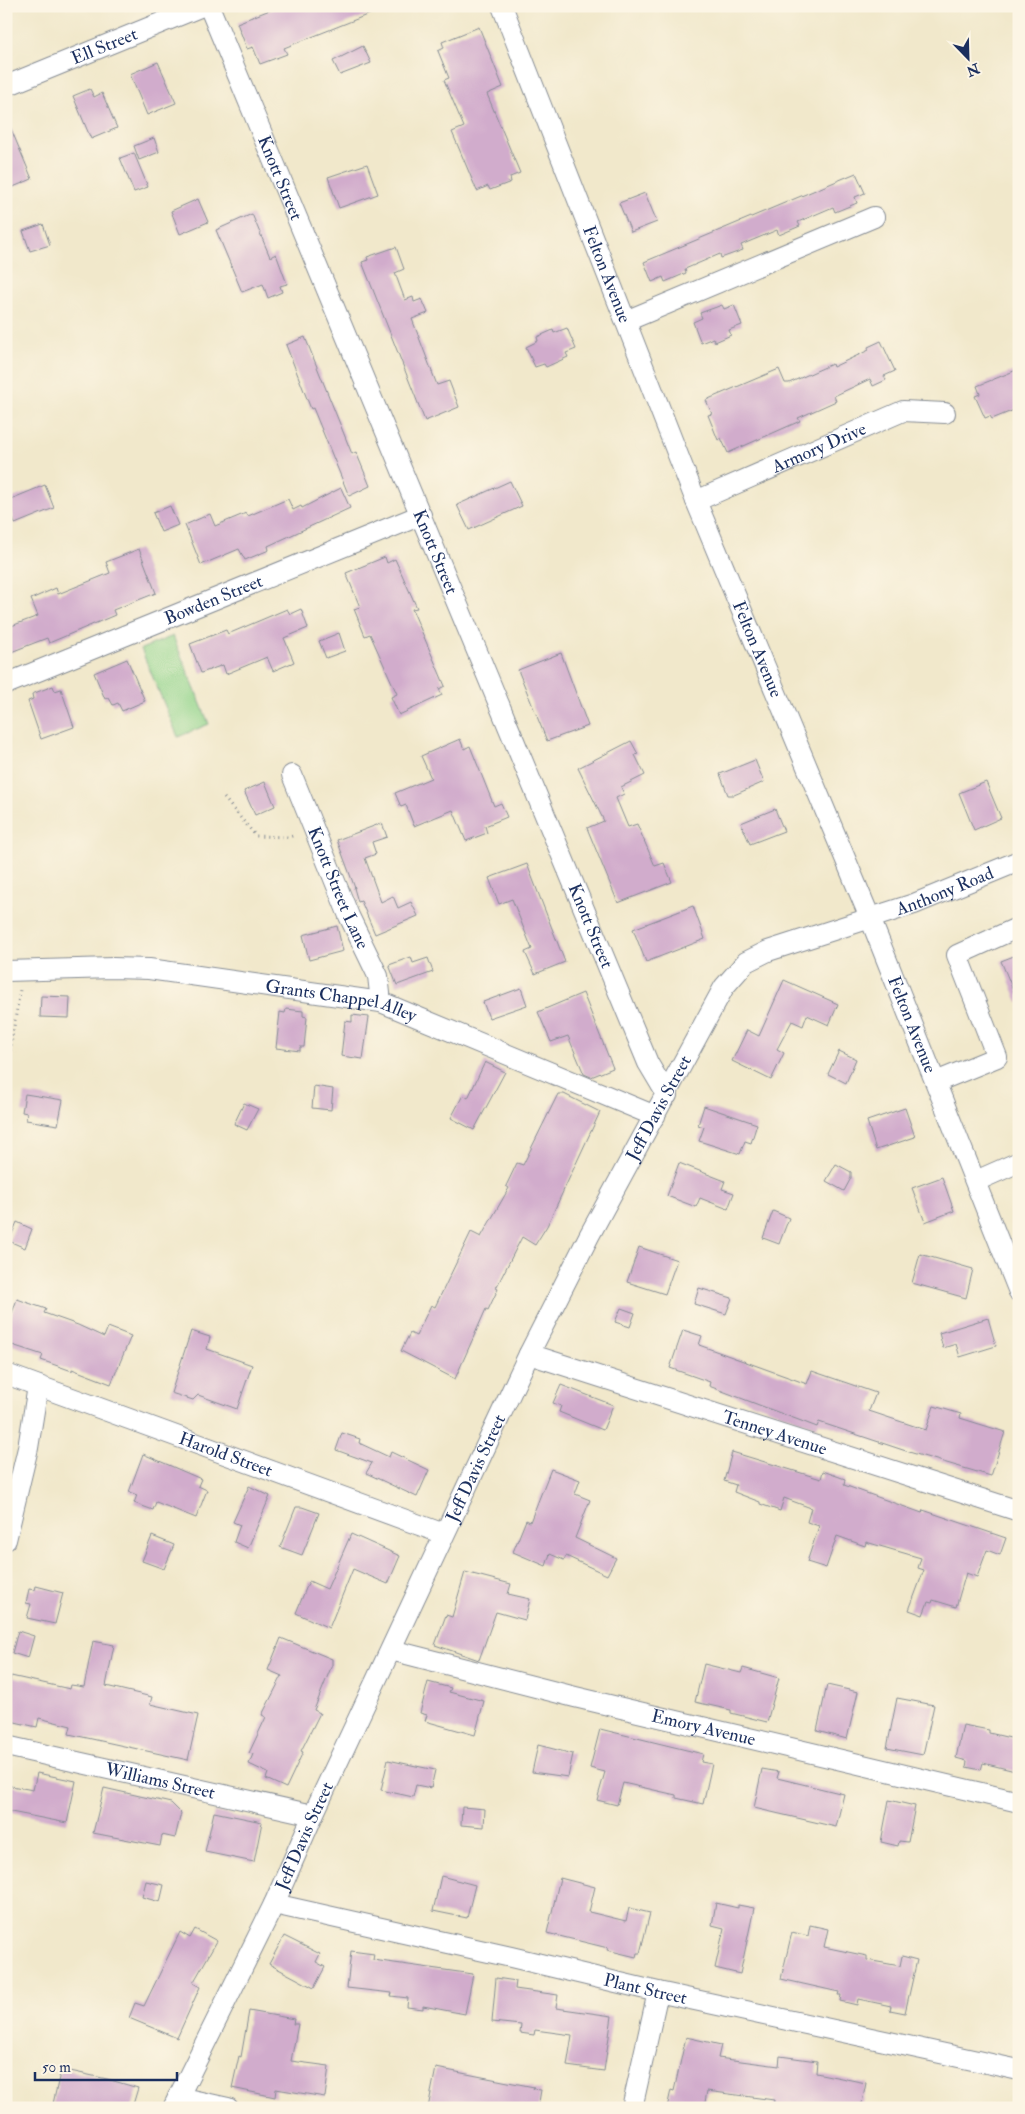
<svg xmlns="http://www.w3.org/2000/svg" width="1025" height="2114" font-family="'IM FELL Double Pica',serif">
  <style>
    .green { fill: #93d48b; stroke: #578274 }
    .building { fill: #d1accc }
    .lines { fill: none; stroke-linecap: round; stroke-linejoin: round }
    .minor-casing { stroke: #868c94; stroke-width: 22 }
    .path { stroke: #868c94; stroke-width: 3; stroke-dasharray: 1 4; stroke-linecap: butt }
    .minor { stroke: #fff; stroke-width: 20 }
    .labels { text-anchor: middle; stroke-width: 4.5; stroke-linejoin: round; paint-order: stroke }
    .street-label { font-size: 18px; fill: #1b2f5e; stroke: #fcf5e5 }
  </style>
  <rect width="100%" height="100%" fill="#fcf5e5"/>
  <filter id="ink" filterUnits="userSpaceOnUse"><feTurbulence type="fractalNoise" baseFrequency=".02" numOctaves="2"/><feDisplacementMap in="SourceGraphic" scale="10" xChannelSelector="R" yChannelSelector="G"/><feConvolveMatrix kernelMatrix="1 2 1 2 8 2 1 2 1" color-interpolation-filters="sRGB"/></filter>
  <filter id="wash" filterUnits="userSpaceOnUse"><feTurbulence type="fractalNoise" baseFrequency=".0096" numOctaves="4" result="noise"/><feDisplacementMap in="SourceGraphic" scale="20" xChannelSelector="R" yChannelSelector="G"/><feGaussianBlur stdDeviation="1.12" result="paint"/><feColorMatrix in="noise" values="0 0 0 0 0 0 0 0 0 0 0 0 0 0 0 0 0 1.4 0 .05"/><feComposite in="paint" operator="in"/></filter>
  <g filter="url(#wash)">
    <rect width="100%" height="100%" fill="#f1e8cb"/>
    <path class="green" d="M173,636L209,724L178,737L141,649Z"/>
    <g id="blocks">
      <g class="building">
        <path d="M280,6H387V7L284,48L287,54L260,64L253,47L247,49L237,23Z"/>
        <path d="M479,27L503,87L487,94L520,173L510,177L511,182L490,190L488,186L477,191L452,132L464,127L444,80L449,78L438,51L444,48L442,42Z"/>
        <path d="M363,46L371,63L340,75L333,61Z"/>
        <path d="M158,62L176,103L147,115L130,74Z"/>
        <path d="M90,89L94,97L102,93L117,128L91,139L73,96Z"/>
        <path d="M6,117L32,179L6,190Z"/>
        <path d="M154,138L159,152L139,160L134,146Z"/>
        <path d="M134,153L148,187L134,192L120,158Z"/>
        <path d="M367,164L378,194L339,208L328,177Z"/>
        <path d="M856,173L865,193L855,197L857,203L835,212L833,207L798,222L800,226L779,235L777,230L741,245L743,250L721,258L720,254L685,269L686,273L665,282L663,277L652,282L644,262Z"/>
        <path d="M645,193L657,222L631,232L619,203Z"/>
        <path d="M198,199L208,222L180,234L171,211Z"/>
        <path d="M252,214L270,257L276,254L287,284L280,286L282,292L268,298L263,284L242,292L216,230Z"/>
        <path d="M43,224L50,245L30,251L23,231Z"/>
        <path d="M396,247L404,269L395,273L405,300L413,297L414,302L422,299L428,313L412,319L437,385L449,381L459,407L425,421L362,262L368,260L367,257Z"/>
        <path d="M722,305L724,309L734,305L742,325L729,330L731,335L715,342L713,338L701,343L693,322L702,318L700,313Z"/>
        <path d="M567,328L576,349L566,353L568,357L546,367L544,364L535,367L526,347L538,341L537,337L553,330L554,333Z"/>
        <path d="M305,337L352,454L356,452L370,486L349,496L313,408L311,409L286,345Z"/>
        <path d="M881,341L895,371L884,376L886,380L873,386L870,379L834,396L836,401L798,418L800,421L728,453L721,438L718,440L708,415L712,414L706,400L779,369L785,383H789L832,364L833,367L869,350L868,347Z"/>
        <path d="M1019,369V408L992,419L990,416L985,418L975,396L980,394L977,386Z"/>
        <path d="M510,481L522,506L469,530L457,505Z"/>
        <path d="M45,485L54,508L15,524L6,501Z"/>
        <path d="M341,488L350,508L268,546L269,550L245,560L239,549L201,565L185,525L210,514L215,526L246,513L248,516L288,499L293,510L301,506L302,508Z"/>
        <path d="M170,506L178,525L161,532L153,513Z"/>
        <path d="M139,549L156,593L113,610L115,615L49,643L47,638L6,654V628L38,616L31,599L56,588L58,594L110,573L106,562Z"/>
        <path d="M385,557L387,563L395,559L417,608L412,609L445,686L439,689L442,695L399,715L391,697L397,694L370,634L365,636L354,609L360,607L346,573Z"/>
        <path d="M287,609L290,614L301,609L308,628L284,638L294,662L273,671L267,657L226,674L223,665L201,673L190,644L226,630L228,634Z"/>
        <path d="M339,633L345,651L326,658L319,641Z"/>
        <path d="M561,653L588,726L547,741L518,670Z"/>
        <path d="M127,659L145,701L122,711L118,703L113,705L109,698L105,699L94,673Z"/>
        <path d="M53,686L55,691L61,689L74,727L41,739L28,701L33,699L32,694Z"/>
        <path d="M460,739L464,749L470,746L494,806L501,803L507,817L485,826L487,833L466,841L453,810L414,826L406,805L401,807L395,793L431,778L421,756Z"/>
        <path d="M631,741L638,754L635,755L645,775L621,787L624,794L616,798L628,827L637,824L655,866L664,863L672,882L618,903L587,828L604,821L578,768Z"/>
        <path d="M755,760L764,782L734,795H728L720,774Z"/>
        <path d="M265,782L275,806L255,815L244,791Z"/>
        <path d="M986,782L1001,818L974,830L959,793Z"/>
        <path d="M775,809L784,831L750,844L741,823Z"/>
        <path d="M382,823L387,837L372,842L376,854L365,858L381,902L393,896L398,908L411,902L418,916L375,934L361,901L358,902L354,888H355L337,840Z"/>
        <path d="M527,864L565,962L535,974L525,952L532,949L512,899L499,904L489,878Z"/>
        <path d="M693,906L705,939L646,962L633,929Z"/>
        <path d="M337,926L343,951L309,960L303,935Z"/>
        <path d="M1019,954V1002H1018L1001,961Z"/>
        <path d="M411,957L413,963L428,958L433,972L397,985L389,965Z"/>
        <path d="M784,980L838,1004L829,1025L807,1015L803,1026L792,1021L777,1049L784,1053L771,1080L732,1061L747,1030L759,1036Z"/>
        <path d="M521,988L527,1005L489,1018L483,1002Z"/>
        <path d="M583,993L613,1068L591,1077L584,1074L568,1036L551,1042L538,1012Z"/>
        <path d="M41,996L70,997L69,1018L40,1017Z"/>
        <path d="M286,1009L303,1011V1016L307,1017L304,1047H300V1051L276,1048L280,1012L285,1013Z"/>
        <path d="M352,1015L369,1017L363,1059L341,1056L345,1021L352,1022Z"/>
        <path d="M839,1051L856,1059L846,1083L828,1074Z"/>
        <path d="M485,1062L505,1072L474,1130L451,1118L463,1095L468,1098Z"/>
        <path d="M314,1086L333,1089L331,1110L312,1108Z"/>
        <path d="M25,1094L63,1100L58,1125L26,1120L27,1113L22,1112Z"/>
        <path d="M558,1094H564L600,1112L547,1226L535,1245L522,1237L496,1288L498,1289L488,1310L486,1309L455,1379L401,1351L410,1333L416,1336L431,1305L435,1307L471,1232L481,1237L509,1188L506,1186L517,1163L523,1165Z"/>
        <path d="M244,1103L258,1109L247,1130L234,1124Z"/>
        <path d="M704,1106L757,1124L751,1143L745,1141L740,1154L699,1141L704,1127L698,1125Z"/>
        <path d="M905,1108L915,1137L876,1150L867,1121Z"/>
        <path d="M679,1163L725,1181L722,1189L734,1193L728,1209L700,1198L696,1207L667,1196Z"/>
        <path d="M836,1164L851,1172V1178L844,1191L826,1181Z"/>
        <path d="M942,1177L954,1211L925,1222L912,1188Z"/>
        <path d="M773,1211L789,1218L779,1244L763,1238Z"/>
        <path d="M17,1222L32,1229L25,1248L9,1241Z"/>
        <path d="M639,1247L677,1260L665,1294L627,1282Z"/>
        <path d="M920,1254L973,1269L966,1298L912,1283Z"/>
        <path d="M699,1288L732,1298L726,1314L694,1304Z"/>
        <path d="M17,1299L46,1309L44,1313L78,1325L104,1337L108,1327L131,1336L111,1384L72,1369V1371L41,1360L43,1355L6,1343V1330Z"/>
        <path d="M621,1308L635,1313L630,1327L615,1322Z"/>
        <path d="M988,1318L996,1346L960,1357L956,1344L943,1348L939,1333Z"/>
        <path d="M683,1330L702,1336L699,1345L807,1384L812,1371L876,1393L869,1411L926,1430L934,1406L961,1414L960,1418L1005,1432L991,1476L909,1452L819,1422L817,1427L709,1386L710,1382L670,1368Z"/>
        <path d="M191,1331L210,1337L207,1349L252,1365L237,1409L198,1395L193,1400L171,1393Z"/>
        <path d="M561,1385L613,1405L603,1430L559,1412L561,1406L553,1403Z"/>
        <path d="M342,1433L360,1439L359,1443L389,1457L391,1452L429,1470L417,1497L366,1473L372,1463L336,1450Z"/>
        <path d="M732,1452L821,1479L823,1471L845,1479L844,1485L922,1513L923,1510L1006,1538L1000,1555L987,1550L977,1577L966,1573L956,1607L933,1600L932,1603L928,1602L923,1615L909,1610L924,1570L918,1568L921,1558L866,1542L865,1546L837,1536L826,1568L807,1562L819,1526L807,1522L811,1508L784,1498L780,1511L760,1504V1502L734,1492L736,1485L724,1481Z"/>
        <path d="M143,1454L201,1479L198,1486L207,1490L196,1518L156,1502L153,1510L134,1503L137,1495L129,1492Z"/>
        <path d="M551,1469L580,1480L575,1494L590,1500L575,1538L616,1558L607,1575L566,1556L564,1560L550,1554L546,1566L513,1552L526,1520L530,1522Z"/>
        <path d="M249,1486L270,1496L248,1548L234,1542L240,1525L233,1522Z"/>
        <path d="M296,1507H302L319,1513L302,1555L280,1547Z"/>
        <path d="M351,1534L400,1556L388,1584L353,1569L329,1628L296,1613L309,1581L327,1589Z"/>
        <path d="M152,1536L174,1545L164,1569L142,1561Z"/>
        <path d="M465,1572L511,1584L508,1594L530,1599L525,1620L496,1612L479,1660L435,1645L446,1615L452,1617Z"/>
        <path d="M36,1586L63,1593L55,1624L27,1618L31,1604L26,1603L29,1589L35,1590Z"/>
        <path d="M18,1631L34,1636L28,1658L12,1653Z"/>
        <path d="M281,1638L332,1659V1665L314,1710L320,1713L301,1751L303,1752L286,1788L266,1779L268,1773L249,1764L253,1754L249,1753L266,1717L262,1715L282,1676L268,1670Z"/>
        <path d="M93,1641L114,1645L106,1686L152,1697L150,1704L198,1715L188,1760L69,1734L71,1726L39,1718L37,1727L6,1720V1699L11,1676L70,1689L71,1685L84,1687Z"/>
        <path d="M704,1664L741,1673L743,1668L779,1678L767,1722L731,1713V1710L695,1702Z"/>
        <path d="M428,1682L451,1688L449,1692L484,1701L475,1735L425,1721L427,1715L420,1713Z"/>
        <path d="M827,1685L858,1692L847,1739L817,1731Z"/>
        <path d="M897,1698L934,1705L923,1755L887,1748Z"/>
        <path d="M963,1725L989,1730V1733L1019,1740V1772L983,1763L981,1770L966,1767L967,1761L956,1758Z"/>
        <path d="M600,1729L703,1754L701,1762L712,1764L703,1804L676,1798V1795L623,1783L617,1805L597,1800L605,1772L590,1768Z"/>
        <path d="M538,1745L573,1754L568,1777L532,1772Z"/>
        <path d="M388,1760L435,1770L431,1788L416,1785L413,1797L381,1790Z"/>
        <path d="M762,1769L779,1772L777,1778L844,1794L836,1827L754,1808Z"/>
        <path d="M37,1773L76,1781L67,1823L6,1811V1785L33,1790Z"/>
        <path d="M104,1788L171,1803L181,1813L175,1838L162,1835L160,1846L93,1833Z"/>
        <path d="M889,1800L915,1806L908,1842L899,1841L898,1846L881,1842Z"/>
        <path d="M462,1807L485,1809L484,1827L461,1825Z"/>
        <path d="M214,1812L262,1822L254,1862L205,1852Z"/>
        <path d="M441,1876L475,1885L467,1918L433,1911Z"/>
        <path d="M560,1878L595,1887L589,1912L626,1921L629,1908L650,1913L640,1953H637L636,1957L607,1950L608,1948L547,1933Z"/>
        <path d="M146,1881L164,1885L160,1902L142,1897Z"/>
        <path d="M716,1903L738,1908V1905L754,1908L740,1974L715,1968L724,1928L712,1925Z"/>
        <path d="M810,1925L828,1929L824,1947L867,1956V1960L900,1966L902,1956L917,1960L905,2013L890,2010L891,2006L858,1999L857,2005L840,2001L841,1995H838L839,1992L781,1979L792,1932L808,1936Z"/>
        <path d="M195,1929L217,1941L193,1983L200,1987L177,2038L129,2018L135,2003L144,2006L180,1932L190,1938Z"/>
        <path d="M284,1936L320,1954L316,1962L325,1967L314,1988L269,1964Z"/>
        <path d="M351,1951L374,1954L373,1960L473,1974L465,2014L423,2006V2009L407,2007L408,1998L391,1996L392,1993L347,1988Z"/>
        <path d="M496,1978L516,1981L515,1989L558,1995L556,2008L612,2016L604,2071L567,2066L572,2035L535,2030L534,2035L520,2033L521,2025L492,2022Z"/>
        <path d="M249,2011L294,2019L293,2024H298L291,2061L329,2066L325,2097L276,2089L275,2097L232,2088L239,2056L241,2057Z"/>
        <path d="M686,2037L721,2045L718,2058L779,2066L780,2056L817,2061L816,2073L866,2083L861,2108H773L774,2100L707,2091L704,2108H667L671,2090L674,2091Z"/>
        <path d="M436,2068L534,2087L533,2089L541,2090L538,2108H428Z"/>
        <path d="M61,2069L107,2079L138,2088L132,2108H52Z"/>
      </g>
    </g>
  </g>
  <g filter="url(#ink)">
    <use href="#blocks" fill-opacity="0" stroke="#868c94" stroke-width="1"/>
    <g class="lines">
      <defs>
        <g id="minor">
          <path id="s1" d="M209,6L648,1063L667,1095"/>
          <path id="s2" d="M502,6L696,501L870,918L1019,1292"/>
          <path id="s3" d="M6,86L202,6"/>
          <path d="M626,321L874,217"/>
          <path id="s4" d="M696,501L903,411L945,413"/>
          <path id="s5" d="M6,684L421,515"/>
          <path id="s6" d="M292,775L349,916L378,976L381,1002"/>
          <path id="s7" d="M6,971L113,968L149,969L381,1002L655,1116"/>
          <path d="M936,1082L997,1057L957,955L1019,927"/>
          <path d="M976,1181L1019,1162"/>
          <path id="s8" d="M529,1354L1019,1511"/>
          <path id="s9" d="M6,1374L444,1534"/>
          <path d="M6,1540L28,1448L38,1386"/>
          <path id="s10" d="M391,1650L575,1697L1019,1802"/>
          <path id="s11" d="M6,1746L313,1815"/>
          <path id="s12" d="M274,1904L511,1957L658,1992L1019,2070"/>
          <path d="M178,2097L228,2108"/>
          <path id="s13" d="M173,2108L274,1904L313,1815L529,1354L589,1236L724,987L746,962L768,951L914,904L1019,861"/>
          <path d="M632,2108L658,1992"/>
        </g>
      </defs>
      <use href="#minor" class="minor-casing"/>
      <g class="path">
        <path d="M224,798L256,836L289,837L296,835"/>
        <path d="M6,1075L20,990"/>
      </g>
      <use href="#minor" class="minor"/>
    </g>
  </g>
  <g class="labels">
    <g class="street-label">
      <text dy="6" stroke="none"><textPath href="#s3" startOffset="106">Ell Street</textPath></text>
      <text dy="6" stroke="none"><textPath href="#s1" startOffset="186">Knott Street</textPath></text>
      <text dy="6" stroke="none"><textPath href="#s2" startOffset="288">Felton Avenue</textPath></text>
      <text dy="6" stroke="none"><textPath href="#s4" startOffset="134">Armory Drive</textPath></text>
      <text dy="6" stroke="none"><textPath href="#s1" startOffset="591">Knott Street</textPath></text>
      <text dy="6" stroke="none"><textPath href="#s5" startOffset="224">Bowden Street</textPath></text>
      <text dy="6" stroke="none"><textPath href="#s2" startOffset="692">Felton Avenue</textPath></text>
      <text dy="6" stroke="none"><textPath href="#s6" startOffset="122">Knott Street Lane</textPath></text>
      <text dy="6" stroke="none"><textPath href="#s13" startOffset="1494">Anthony Road</textPath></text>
      <text dy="6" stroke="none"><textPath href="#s1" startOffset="996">Knott Street</textPath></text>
      <text dy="6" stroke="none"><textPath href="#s7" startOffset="338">Grants Chappel Alley</textPath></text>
      <text dy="6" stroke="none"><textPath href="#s2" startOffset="1098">Felton Avenue</textPath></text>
      <text dy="6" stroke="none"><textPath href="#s13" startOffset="1112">Jeff Davis Street</textPath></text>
      <text dy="6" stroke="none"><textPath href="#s8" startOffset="258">Tenney Avenue</textPath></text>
      <text dy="6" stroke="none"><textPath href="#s9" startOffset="234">Harold Street</textPath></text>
      <text dy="6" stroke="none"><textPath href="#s13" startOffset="708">Jeff Davis Street</textPath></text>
      <text dy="6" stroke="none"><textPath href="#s10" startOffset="322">Emory Avenue</textPath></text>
      <text dy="6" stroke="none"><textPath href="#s11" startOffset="158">Williams Street</textPath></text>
      <text dy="6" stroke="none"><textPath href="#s13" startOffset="302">Jeff Davis Street</textPath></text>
      <text dy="6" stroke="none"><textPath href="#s12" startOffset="381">Plant Street</textPath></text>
    </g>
  </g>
  <rect width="1025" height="2114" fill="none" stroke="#fcf5e5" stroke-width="25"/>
  <g transform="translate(968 58) rotate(157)" stroke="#fcf5e5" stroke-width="4" paint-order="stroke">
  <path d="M0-4L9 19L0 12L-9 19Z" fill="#1b2f5e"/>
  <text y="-8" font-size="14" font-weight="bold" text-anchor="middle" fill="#1b2f5e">N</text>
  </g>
  <path d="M35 2072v8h142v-8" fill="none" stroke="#1b2f5e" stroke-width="2.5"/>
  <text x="42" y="2072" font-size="15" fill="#1b2f5e" stroke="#fcf5e5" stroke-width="4" paint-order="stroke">50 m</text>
</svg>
